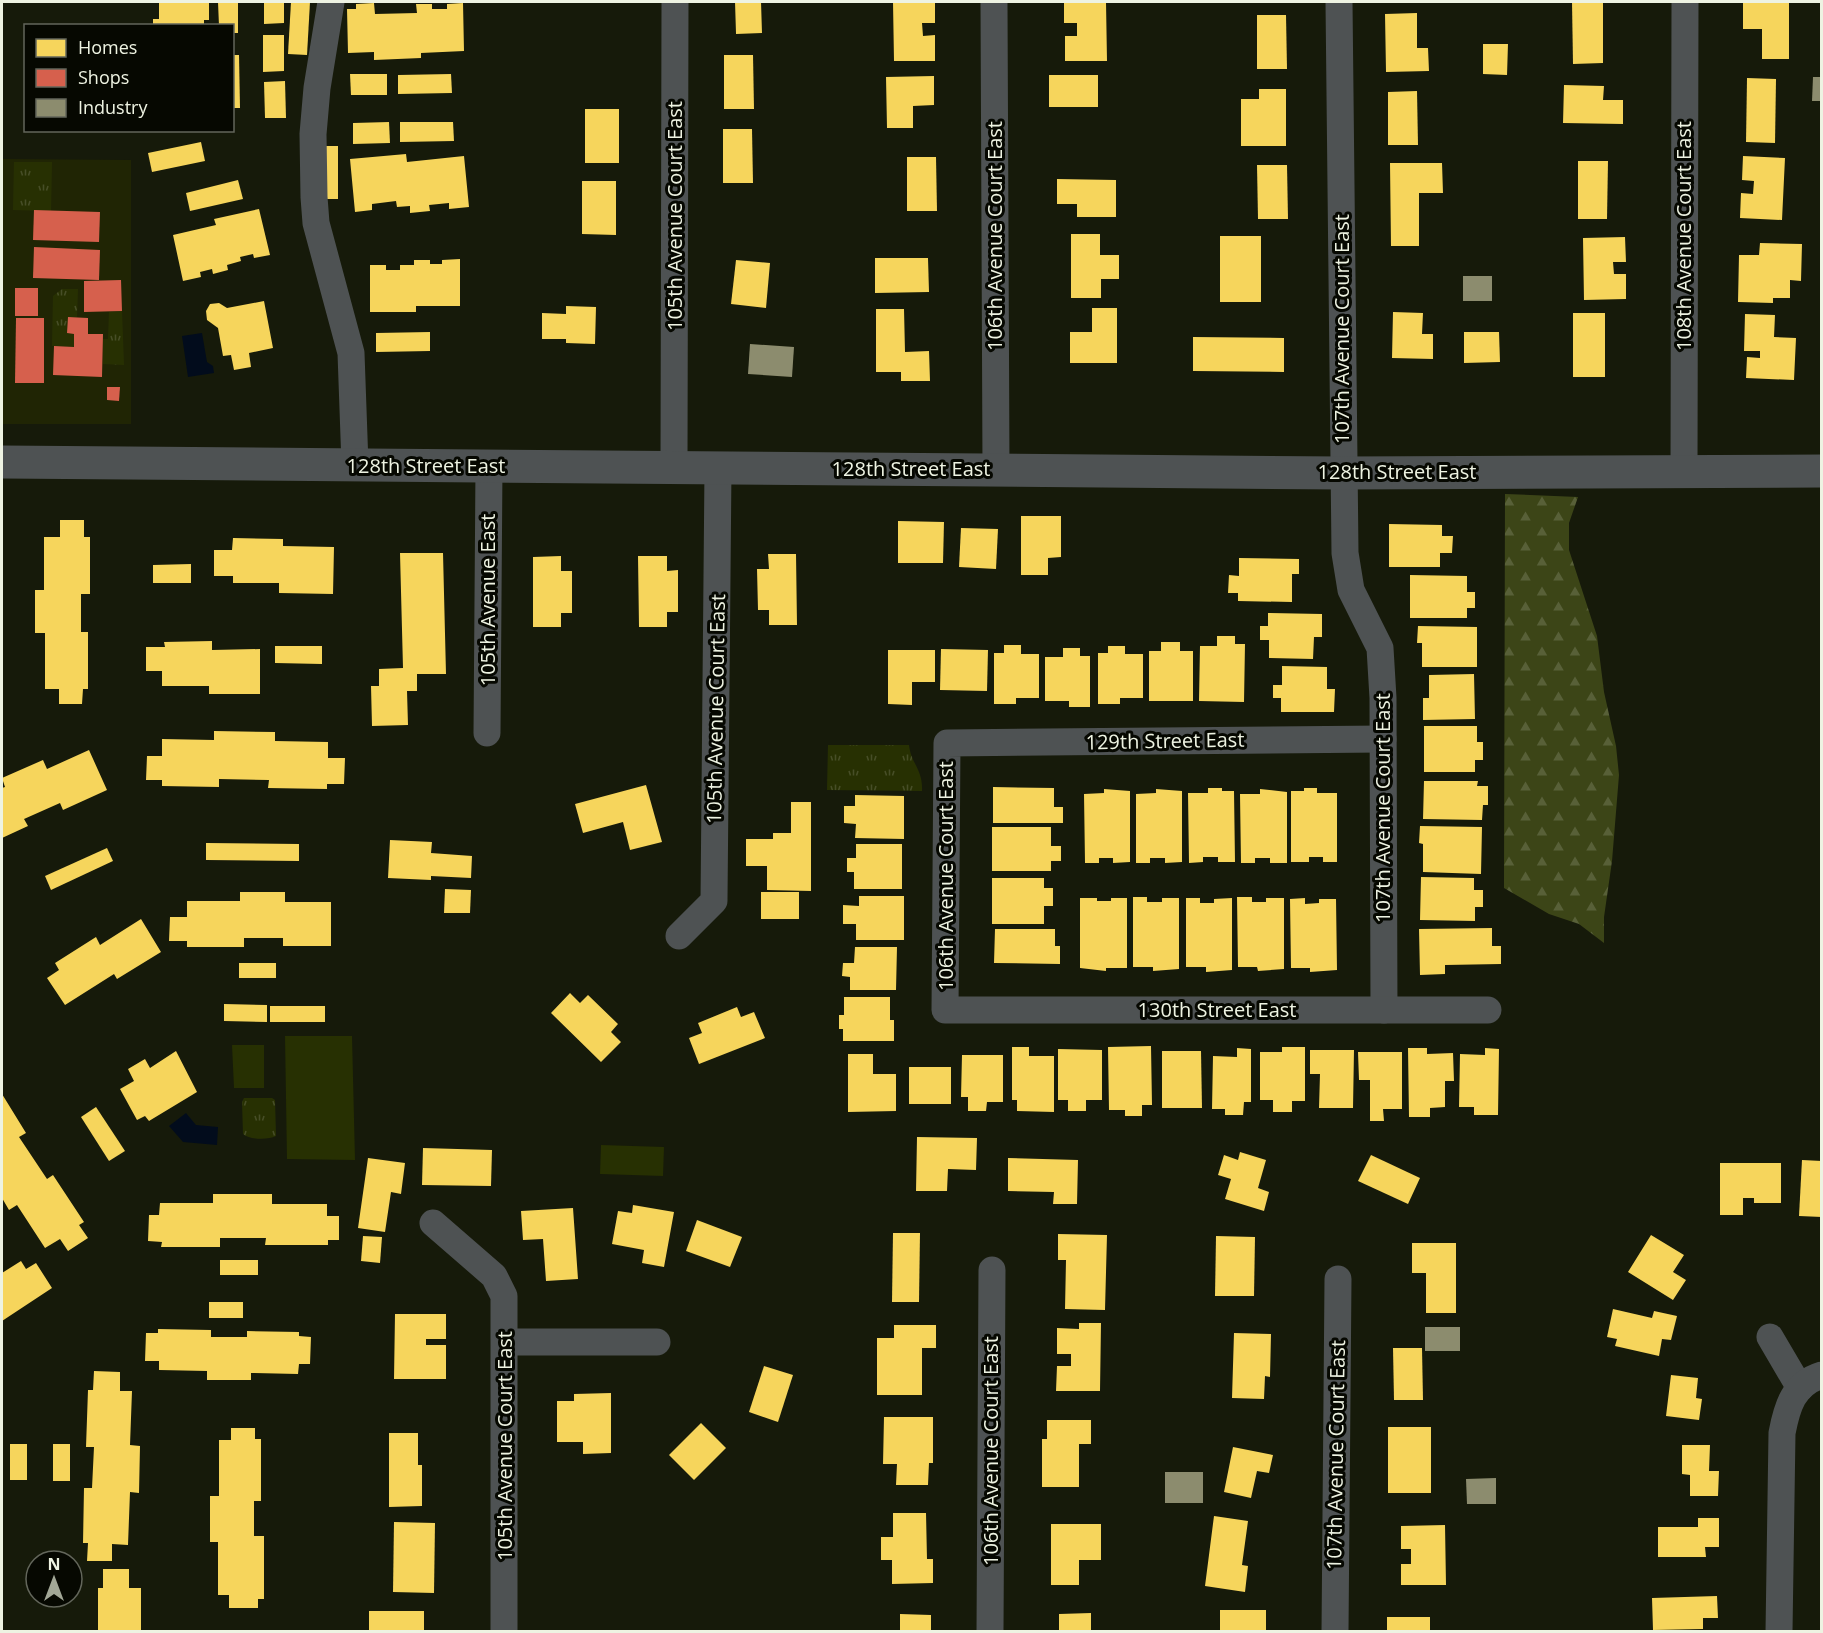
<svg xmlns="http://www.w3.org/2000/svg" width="1823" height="1633" font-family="'Open Sans',sans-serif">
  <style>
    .built { fill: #202504 }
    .grass { fill: #273002 }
    .forest { fill: url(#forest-firs) }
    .park { fill: url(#park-tufts) }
    .water { fill: #020c1c }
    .homes { fill: #f6d55c }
    .shops { fill: #d6604d }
    .industry { fill: #8c8c6e }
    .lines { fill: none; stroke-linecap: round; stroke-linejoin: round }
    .minor { stroke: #4e5253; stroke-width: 27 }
    .tertiary { stroke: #4e5253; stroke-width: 33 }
    .labels { text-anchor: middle; stroke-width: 6; stroke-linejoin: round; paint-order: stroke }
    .street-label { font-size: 20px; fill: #eef3e2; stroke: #060801 }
  </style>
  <defs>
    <pattern id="forest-firs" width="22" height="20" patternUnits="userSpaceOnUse" patternTransform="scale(1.5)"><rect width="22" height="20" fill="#3c4517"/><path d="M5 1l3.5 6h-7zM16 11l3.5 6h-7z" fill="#586038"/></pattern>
    <pattern id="park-tufts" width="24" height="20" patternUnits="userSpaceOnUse" patternTransform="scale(1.5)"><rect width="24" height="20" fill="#273002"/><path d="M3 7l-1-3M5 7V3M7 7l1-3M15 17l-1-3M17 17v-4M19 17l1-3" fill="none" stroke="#474e27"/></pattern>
  </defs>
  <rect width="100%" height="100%" fill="#161a0a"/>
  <path class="built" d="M2,159L131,160V424H2Z"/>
  <g class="grass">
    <path d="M285,1036H352L355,1160L287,1159Z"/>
    <path d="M232,1045H264V1088H234Z"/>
    <path d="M601,1145L664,1147L663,1176L600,1174Z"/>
  </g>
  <path class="forest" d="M1505,494L1578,497L1569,523V550L1597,636L1604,692L1616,746L1619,775L1612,861L1604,917V943L1579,924L1549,914L1504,888Z"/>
  <g class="park">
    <path d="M14,162H52L51,211L13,210Z"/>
    <path d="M62,289H78L77,317H68L67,333L74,334V347L52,346L53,296Z"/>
    <path d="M122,311L124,365L103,364V339H108L109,312Z"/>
    <path d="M828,745H909C911,764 923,769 922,791L827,790Z"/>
    <path d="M244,1098H272L275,1100L276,1136C268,1140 250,1140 243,1134L242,1102Z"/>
  </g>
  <g class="water">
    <path d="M202,333L207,362L213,366L214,373L188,377L182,336Z"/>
    <path d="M186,1113L196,1125L218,1127L217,1145L183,1142L169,1126Z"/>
  </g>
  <g class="homes">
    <path d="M159,2H209V20H204V26H153V19H159Z"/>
    <path d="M218,2H238V33H232V26H219Z"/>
    <path d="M264,2H284V23L264,24Z"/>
    <path d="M291,2H310L307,55L288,54Z"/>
    <path d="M735,2H761L762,33L736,34Z"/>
    <path d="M893,2H935V23H922L923,36L935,35V61H894Z"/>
    <path d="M1064,2H1106L1107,61H1065V36H1077V23H1064Z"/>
    <path d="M1572,2H1603V63L1573,64Z"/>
    <path d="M1743,2H1789V59H1762V29H1743Z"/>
    <path d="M374,3L375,14L417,13L416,4H432V9H447V4L463,3L464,51L421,53V58L374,60V52L348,53L347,9H356V4Z"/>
    <path d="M1417,13V48H1428L1429,71L1386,72L1385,14Z"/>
    <path d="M1257,15H1286L1287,69H1257Z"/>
    <path d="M263,35H284V71L263,72Z"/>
    <path d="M1483,44H1508L1507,75L1483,74Z"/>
    <path d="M232,55H239L240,108H232Z"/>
    <path d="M724,55H753L754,109H724Z"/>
    <path d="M350,74H387V95H351Z"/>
    <path d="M451,74L452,93L398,94V75Z"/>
    <rect x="1049" y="75" width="49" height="32"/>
    <path d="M934,76V105L913,106V128H887L886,77Z"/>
    <path d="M1747,78L1776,79L1775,143L1746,142Z"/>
    <path d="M285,81L286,118H265L264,82Z"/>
    <path d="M1564,85L1604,86L1603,100H1623V124L1563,123Z"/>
    <path d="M1259,89H1286V146H1241V99H1259Z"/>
    <path d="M1417,91L1418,145H1388V92Z"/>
    <rect x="585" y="109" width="34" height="54"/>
    <path d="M389,122L390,143L353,144V123Z"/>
    <path d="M400,122H453L454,141L400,142Z"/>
    <path d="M723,129H752L753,183H723Z"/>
    <path d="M201,142L205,161L152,172L148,153Z"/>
    <rect x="319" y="146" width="19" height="53"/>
    <path d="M406,154L407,162L464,156L469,207L449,209V203L429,205L430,211L410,213V206L397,207L396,201L372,204V210L355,212L350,159Z"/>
    <path d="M1743,156L1785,158L1782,220L1740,218L1741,193L1753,194L1754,181L1742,180Z"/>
    <path d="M907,157H936L937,211H907Z"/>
    <path d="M1578,161H1608L1607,219H1578Z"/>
    <path d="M1390,163H1442L1443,193H1419V246H1391Z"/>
    <path d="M1257,165H1287L1288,219H1258Z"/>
    <path d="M1057,179L1116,180V217H1077V204H1057Z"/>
    <path d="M238,180L243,199L190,211L186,193Z"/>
    <path d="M582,181H616V235L582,234Z"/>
    <path d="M259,209L270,255L254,258L253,254L240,257L241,261L227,265L228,270L213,274L212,269L200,272L201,277L183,281L173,235L216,225L214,219Z"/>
    <path d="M1071,234H1100V255H1119V279H1101V298H1071Z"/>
    <rect x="1220" y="236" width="41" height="66"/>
    <path d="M1625,237L1626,262H1613L1614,274H1626V299L1584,300L1583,238Z"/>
    <path d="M1760,243L1802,244L1801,281L1790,280V298H1773V303L1738,302L1739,255H1759Z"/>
    <path d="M875,258H928L929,292L875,293Z"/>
    <path d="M460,259V306H416V312H370V265H386V270H400V265H414V260H430V264H442V260Z"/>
    <path d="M736,260L770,263L766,308L731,304Z"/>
    <path d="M264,301L273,348L249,353L251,367L234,370L231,355L223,356L218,328L207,320L206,311L210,304L219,303L227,308Z"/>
    <path d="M566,306L596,307L595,344L566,343V339H542V313L566,314Z"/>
    <path d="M1092,308H1117V363H1070V332H1092Z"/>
    <path d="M876,309H904L905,352L929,351L930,381H901V372H876Z"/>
    <path d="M1393,312L1423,313L1422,334H1433V359L1392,358Z"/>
    <rect x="1573" y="313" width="32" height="64"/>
    <path d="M1745,314L1775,315L1774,337L1796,338L1794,380L1746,378L1747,357L1760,358V351H1744Z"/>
    <path d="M430,332V351L376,352V333Z"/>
    <path d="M1464,332H1499L1500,362L1464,363Z"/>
    <path d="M1193,337L1284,338V372L1193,371Z"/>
    <path d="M1021,516H1061V557L1048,558V575H1021Z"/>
    <path d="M60,520H84V537H90V594H81V632H88V689H83L82,704H59V689H45V633H35V590H44V537H60Z"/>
    <path d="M898,521L944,522L943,563H898Z"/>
    <path d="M1389,524L1442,525V536H1453L1452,553H1440V567H1389Z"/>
    <path d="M961,528L998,529L996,569L959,567Z"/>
    <path d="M233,538L283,539V546L334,547L333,594L279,593V583H233V576H214V550H232Z"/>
    <path d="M400,553H443L446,674H417V691H407L408,725L372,726L371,686H379V669L403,668Z"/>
    <path d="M768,554H796L797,625H769V610H758L757,569H769Z"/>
    <path d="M561,556V571H572V613H561V627H533V557Z"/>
    <path d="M638,556H667V571L678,570V612H667V627H639Z"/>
    <path d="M1239,558L1299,559V574H1292V602L1238,601V593H1228L1229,575L1239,576Z"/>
    <path d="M191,564V583H153V565Z"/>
    <path d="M1410,575L1467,576V592H1475V608H1467V618H1410Z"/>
    <path d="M1268,613L1322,614V637H1314L1313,659L1269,658V640H1260V626H1268Z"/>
    <path d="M1418,626L1477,627V667H1422V643H1417Z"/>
    <path d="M1217,636H1235V644H1245L1244,702L1199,701L1200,646H1217Z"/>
    <path d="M212,641V650L260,649V694H209V686H162V671H146V647H165L164,642Z"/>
    <path d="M1161,642H1180V651H1193V701H1149V651H1161Z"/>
    <path d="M1004,645H1021V654H1039V698H1016V704H994V653H1004Z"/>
    <path d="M275,646H322V664L275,663Z"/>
    <path d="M1108,646H1125V654H1143V698H1120V704H1098V653H1108Z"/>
    <path d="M1063,648H1080V656H1090V707H1069V701H1045V657H1063Z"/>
    <path d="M941,649L988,650L987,691L940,690Z"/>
    <path d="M888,650H935V682H912V705L888,704Z"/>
    <path d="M1282,666L1327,667V689H1335L1334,712H1281V698H1273V685H1282Z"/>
    <path d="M1474,674L1475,719L1423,720V698H1429V675Z"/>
    <path d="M1424,726H1477V742H1483V760H1475V772H1424Z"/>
    <path d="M214,731L275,732V741L328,742V758H345L344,784H327V789L268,788L269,780L219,779V787L162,786V780H146L147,756H162V739L214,740Z"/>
    <path d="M89,750L107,790L63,810L60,803L24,819L28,826L2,838V788L5,787L2,778L43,760L47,769Z"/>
    <path d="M1424,781H1478L1477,786H1488V805H1483L1482,820L1423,819Z"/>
    <path d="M646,785L662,842L630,850L623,822L583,833L575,804Z"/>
    <path d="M993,787L1054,788V807H1063V823H993Z"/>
    <path d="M1208,788H1222V791H1234L1235,862H1218V857H1203V862L1189,863L1188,793H1208Z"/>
    <path d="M1304,788H1317V793H1337V862H1323V857H1309V862H1291V791H1304Z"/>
    <path d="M1104,789L1130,791V862L1113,863V858H1099V863H1085L1084,794L1104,793Z"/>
    <path d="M1156,789L1182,791V862L1165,863V858H1150V863H1136V794L1156,793Z"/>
    <path d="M1260,789L1287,792V863H1270V858H1255V863H1241L1240,794H1260Z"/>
    <path d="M855,795L904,796V839L855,838L856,824L844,823V806H855Z"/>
    <path d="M791,802H811V891L767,890V866H746V839H773V833H791Z"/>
    <path d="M1420,826L1482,827L1481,874L1423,872V844L1419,843Z"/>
    <path d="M992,827H1051V846H1061V861H1051V871H992Z"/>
    <path d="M390,840L432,842L431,853L472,856L471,878L431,876V880L388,878Z"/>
    <path d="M206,843L299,844V861L206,860Z"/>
    <path d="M856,844H902V889H854V872H847V858H856Z"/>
    <path d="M107,848L113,861L51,890L45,876Z"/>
    <path d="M1421,877L1474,878V890H1483V907H1475V921L1420,920Z"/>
    <path d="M992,878H1044V888H1053V906H1044V924H992Z"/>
    <path d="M445,889L471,890L470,913H444Z"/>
    <path d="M240,892H285V902H331V946H283V938H244V947H187V941H169L170,917H187V901H240Z"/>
    <rect x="761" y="892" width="38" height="27"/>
    <path d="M859,896H904V940H856V924H843V905L859,906Z"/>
    <path d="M1133,897H1147V902H1162V898H1179V969L1153,971V967H1133Z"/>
    <path d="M1237,897H1252V902H1266V898H1284V969L1258,971L1257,967H1238Z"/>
    <path d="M1080,898H1097V901H1111V898H1127V968H1106V971L1080,968Z"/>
    <path d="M1186,898H1200V903H1214V899L1232,898V970L1206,972V967H1186Z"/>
    <path d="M1305,898V904L1319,903V899H1336L1337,970L1310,972V968H1291L1290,899Z"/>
    <path d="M141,919L161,952L117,979L114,974L65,1005L47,978L59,970L55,963L96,937L100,945Z"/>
    <path d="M1492,928V946H1501V964L1445,965V974L1420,975L1419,929Z"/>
    <path d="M995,929H1055V946H1060V964L994,963Z"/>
    <path d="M855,947H897L896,990H850V977L842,976L843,963H854Z"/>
    <rect x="239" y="963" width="37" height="15"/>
    <path d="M570,993L580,1003L588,995L618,1024L611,1032L621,1042L601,1062L551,1013Z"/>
    <path d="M844,997H890V1020H894V1041H843V1029H839V1015H844Z"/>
    <path d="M224,1004L267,1005V1022L224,1021Z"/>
    <rect x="270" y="1006" width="55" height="16"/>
    <path d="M737,1007L741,1017L754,1012L765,1038L699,1064L689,1038L702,1033L698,1023Z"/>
    <path d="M1151,1046L1152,1105H1142V1116H1125V1110H1109L1108,1047Z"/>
    <path d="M1012,1047H1029V1056H1054V1112L1017,1111V1100H1012Z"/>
    <path d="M1282,1047H1305V1101H1292V1112H1273V1100H1260V1052H1282Z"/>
    <path d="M1237,1048L1251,1049V1102H1244L1243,1115H1225V1109H1212L1213,1056L1237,1057Z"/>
    <path d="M1408,1048H1427V1054L1453,1053L1454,1081H1445V1107L1430,1108V1117H1409Z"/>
    <path d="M1485,1048L1499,1049L1498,1115H1474V1107H1459L1460,1054L1485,1055Z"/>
    <path d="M1058,1049L1102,1050V1100H1086V1111H1068V1100H1058Z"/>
    <path d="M1310,1050H1354L1353,1108H1319L1320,1074H1310Z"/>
    <path d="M176,1051L197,1092L149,1121L145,1116L137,1120L120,1089L134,1081L128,1069L145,1059L150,1068Z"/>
    <path d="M1162,1051H1201L1202,1108H1162Z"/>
    <path d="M1358,1052H1402V1109H1383L1384,1121H1370V1080H1359Z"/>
    <path d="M848,1054H873V1074H896V1111L848,1112Z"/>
    <path d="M962,1055H1003V1102H987L986,1111H968V1097H961Z"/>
    <rect x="909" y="1067" width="42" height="37"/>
    <path d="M2,1094L26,1133L19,1137L47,1179L53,1175L84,1222L79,1225L88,1238L68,1251L60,1239L45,1248L17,1205L9,1210L2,1198Z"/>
    <path d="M96,1107L125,1151L109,1161L81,1117Z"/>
    <path d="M917,1137L977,1138L976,1170L948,1169L947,1191H916Z"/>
    <path d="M423,1148L492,1150L491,1186L422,1185Z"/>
    <path d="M1240,1152L1266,1160L1258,1188L1269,1192L1264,1211L1225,1199L1231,1179L1218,1175L1224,1155L1238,1160Z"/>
    <path d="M1371,1155L1420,1178L1408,1204L1358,1181Z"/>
    <path d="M368,1158L405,1163L401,1194L391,1192L385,1232L358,1228Z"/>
    <path d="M1008,1158L1078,1160L1077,1204H1053L1054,1192L1008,1191Z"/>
    <path d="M1802,1160L1822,1161V1217L1799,1216Z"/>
    <path d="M1720,1163H1781V1203H1754V1198H1743V1215H1720Z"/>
    <path d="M213,1194H272V1204H327V1216H339V1240H328V1245H265L266,1238H220V1247H161L162,1242L148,1241L149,1215H159L160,1203H213Z"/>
    <path d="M633,1205L674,1212L664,1267L642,1263L644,1250L612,1244L618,1211L632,1213Z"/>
    <path d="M573,1208L578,1279L546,1281L543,1239L523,1240L521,1211Z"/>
    <path d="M697,1220L742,1237L730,1267L686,1251Z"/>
    <path d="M893,1233H920L919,1302H892Z"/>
    <path d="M1058,1234L1107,1235L1105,1310L1065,1309L1066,1260H1058Z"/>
    <path d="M1651,1235L1684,1255L1673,1272L1686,1280L1673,1300L1628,1272Z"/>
    <path d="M363,1236L382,1237L380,1263L361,1261Z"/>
    <path d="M1216,1236L1255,1237L1254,1296H1215Z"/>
    <path d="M1412,1243H1456V1313H1426V1273H1412Z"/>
    <rect x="220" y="1260" width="38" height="15"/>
    <path d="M21,1261L26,1269L36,1263L52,1288L2,1321V1273Z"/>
    <rect x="209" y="1302" width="34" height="16"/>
    <path d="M1613,1309L1652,1318L1654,1311L1677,1316L1671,1340L1662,1339L1659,1356L1615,1346L1617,1339L1607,1337Z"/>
    <path d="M395,1314H446V1339H426V1345H446V1379H394Z"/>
    <path d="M1079,1323H1101L1100,1391H1056L1057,1366H1071V1354H1057V1328L1079,1329Z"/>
    <path d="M894,1325H936V1348H922V1395H877V1338H894Z"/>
    <path d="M158,1329L211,1330V1337H247V1331L299,1332V1336L311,1337L310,1364H299L298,1374L251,1373V1380H207V1371L159,1370V1361H145L146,1333H158Z"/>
    <path d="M1234,1333L1271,1334L1270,1377L1265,1376L1264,1399L1232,1398Z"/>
    <path d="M1393,1348H1422L1423,1400H1394Z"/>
    <path d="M764,1366L793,1375L778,1422L749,1412Z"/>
    <path d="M94,1371L120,1372V1391H132L130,1445L140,1446L139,1493L130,1492L128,1545L112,1544V1561H87L88,1543H83L84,1488H92L94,1447H86L88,1390H93Z"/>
    <path d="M1671,1375L1698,1378L1696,1398L1702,1399L1699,1420L1666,1416Z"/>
    <path d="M611,1393V1453L583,1454V1442H557V1401H574V1394Z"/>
    <path d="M884,1417H933V1463H929L928,1485H896L897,1464H883Z"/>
    <path d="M1047,1420H1091V1444H1079V1487H1042V1439H1047Z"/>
    <path d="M701,1423L726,1448L694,1480L669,1455Z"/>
    <rect x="1388" y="1427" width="43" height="66"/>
    <path d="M231,1428H255V1439H261V1501H254V1536H264V1599H258V1608H229V1595H218V1542H210V1496H219V1440H231Z"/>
    <path d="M389,1433H418V1465H422V1506L389,1507Z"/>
    <rect x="10" y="1444" width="17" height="36"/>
    <rect x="53" y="1444" width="17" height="37"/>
    <path d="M1682,1445H1710L1709,1471H1719L1718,1496H1690V1475L1682,1474Z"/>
    <path d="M1233,1447L1273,1455L1269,1473L1257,1471L1251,1498L1224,1492Z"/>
    <path d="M893,1513H926L927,1559H933V1583L892,1584V1560H881V1537H893Z"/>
    <path d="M1214,1516L1248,1521L1242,1565L1248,1566L1245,1592L1205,1586Z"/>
    <path d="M1698,1518H1719V1547H1705L1706,1557H1658V1527H1698Z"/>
    <path d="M394,1522L435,1523L434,1593L393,1592Z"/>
    <path d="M1051,1524H1101V1560H1079V1585H1051Z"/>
    <path d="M1445,1525L1446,1585H1401V1564H1411V1549H1401V1526Z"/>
    <path d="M103,1569H129V1588H141V1632H98V1588H103Z"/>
    <path d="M1717,1596L1718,1618H1703V1629L1653,1630L1652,1598Z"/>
    <rect x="1220" y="1610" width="46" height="22"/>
    <rect x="369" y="1611" width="55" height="21"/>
    <path d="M1091,1613V1632H1059V1614Z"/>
    <path d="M900,1614L931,1615V1632H900Z"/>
    <rect x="1387" y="1617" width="43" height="15"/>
  </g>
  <g class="shops">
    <path d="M34,210L100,212L99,242L33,240Z"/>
    <path d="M34,247L100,250L99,280L33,278Z"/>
    <path d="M121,280L122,311L84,312V281Z"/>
    <rect x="15" y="288" width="23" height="28"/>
    <path d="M68,317L88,318V334H103L102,377L53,375L54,346L74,347V334L67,333Z"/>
    <path d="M16,318H44V383H15Z"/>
    <path d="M107,387H120L119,401L107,400Z"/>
  </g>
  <g class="industry">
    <path d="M1813,77H1822V101H1812Z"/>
    <rect x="1463" y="276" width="29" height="25"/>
    <path d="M750,344L794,347L792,377L748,374Z"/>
    <rect x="1425" y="1327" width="35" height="24"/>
    <rect x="1165" y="1472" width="38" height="31"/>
    <path d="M1496,1478V1504H1467L1466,1479Z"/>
  </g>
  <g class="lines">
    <g class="minor">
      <path d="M331,2L317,88L313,134L314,197L316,223L351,353L355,465"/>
      <path d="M994,2L996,470"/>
      <path d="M1339,2L1345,553L1351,590L1380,648L1383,698L1384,1010"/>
      <path d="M674,467L675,2"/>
      <path d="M1684,471L1685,2"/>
      <path d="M487,733L489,466"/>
      <path d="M1383,739L947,743L945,1010H1488"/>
      <path d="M679,936L714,901L718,468"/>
      <path d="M433,1223L494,1276L504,1296V1632"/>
      <path d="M1770,1337L1800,1388"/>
      <path d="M505,1342H657"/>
      <path d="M990,1632L992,1270"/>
      <path d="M1335,1632L1338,1279"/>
      <path d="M1779,1632L1782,1433C1787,1407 1793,1384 1822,1375"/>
    </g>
    <path class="tertiary" d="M2,462L1343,473L1822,471"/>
  </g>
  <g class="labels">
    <g class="street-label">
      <text transform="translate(675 216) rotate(-90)" y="7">105th Avenue Court East</text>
      <text transform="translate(995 236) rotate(-90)" y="7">106th Avenue Court East</text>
      <text transform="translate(1684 236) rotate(-90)" y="7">108th Avenue Court East</text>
      <text transform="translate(1342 329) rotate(-90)" y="7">107th Avenue Court East</text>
      <text x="426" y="473">128th Street East</text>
      <text x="911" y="476">128th Street East</text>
      <text x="1397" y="479">128th Street East</text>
      <text transform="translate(488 600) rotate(-90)" y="7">105th Avenue East</text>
      <text transform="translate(716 709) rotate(-89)" y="7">105th Avenue Court East</text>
      <text transform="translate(1165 741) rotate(-1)" y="7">129th Street East</text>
      <text transform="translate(1383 808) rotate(-90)" y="7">107th Avenue Court East</text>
      <text transform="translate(946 876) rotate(-90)" y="7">106th Avenue Court East</text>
      <text x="1217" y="1017">130th Street East</text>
      <text transform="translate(505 1446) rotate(-90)" y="7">105th Avenue Court East</text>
      <text transform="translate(991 1451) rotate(-90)" y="7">106th Avenue Court East</text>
      <text transform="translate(1336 1455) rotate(-89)" y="7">107th Avenue Court East</text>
    </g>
  </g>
  <rect width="1823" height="1633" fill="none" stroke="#eef3e2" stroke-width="6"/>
  <rect x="24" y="24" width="210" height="108" fill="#060801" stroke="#63665b" stroke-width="1.5"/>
  <rect x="36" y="39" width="30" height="18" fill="#f6d55c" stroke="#63665b" stroke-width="1.5"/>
  <text x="78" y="54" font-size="18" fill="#eef3e2">Homes</text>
  <rect x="36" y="69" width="30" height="18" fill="#d6604d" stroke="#63665b" stroke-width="1.5"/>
  <text x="78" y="84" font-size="18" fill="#eef3e2">Shops</text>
  <rect x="36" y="99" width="30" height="18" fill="#8c8c6e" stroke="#63665b" stroke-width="1.5"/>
  <text x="78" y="114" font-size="18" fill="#eef3e2">Industry</text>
  <g transform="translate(54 1579)"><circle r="28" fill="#060801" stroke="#63665b" stroke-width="1.5"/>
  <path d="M0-4.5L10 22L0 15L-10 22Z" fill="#a2a796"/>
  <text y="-9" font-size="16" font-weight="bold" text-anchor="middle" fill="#eef3e2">N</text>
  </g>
</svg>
